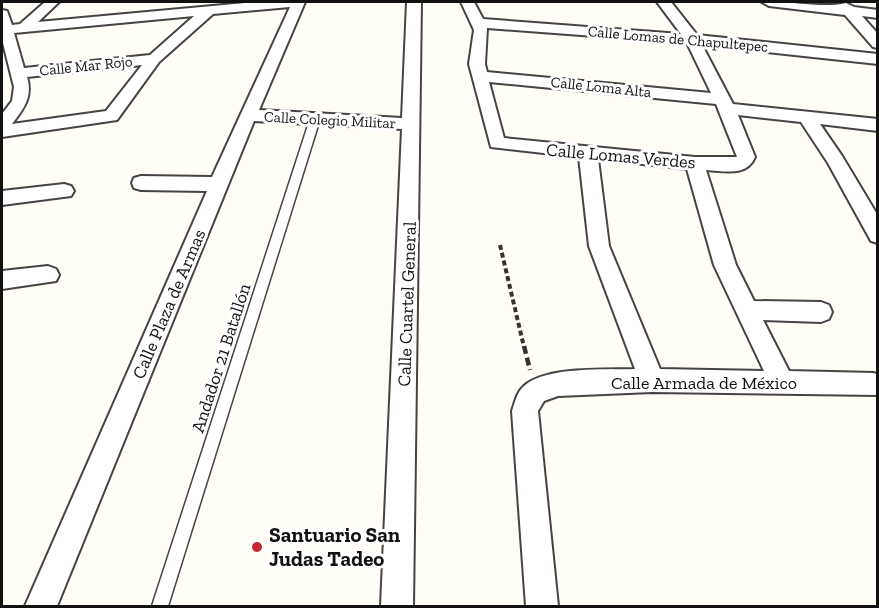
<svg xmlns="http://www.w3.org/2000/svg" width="879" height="608" font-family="'Zilla Slab',serif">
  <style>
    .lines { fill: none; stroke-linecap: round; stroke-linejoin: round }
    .lane-casing { stroke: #444; stroke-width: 3 }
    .street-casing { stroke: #444; stroke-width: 4 }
    .path-far1 { stroke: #333; stroke-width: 4; stroke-dasharray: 5 3; stroke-linecap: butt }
    .path { stroke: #333; stroke-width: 4.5; stroke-dasharray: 8 4; stroke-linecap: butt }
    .lane { fill: #fff; fill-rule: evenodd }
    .street { fill: #fff; fill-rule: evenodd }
    .poi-dot { fill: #c4262e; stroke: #fff; stroke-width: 2 }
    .labels { text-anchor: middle; stroke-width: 6; stroke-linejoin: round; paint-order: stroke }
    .far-street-label { font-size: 15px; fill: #111; stroke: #fff }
    .street-label { font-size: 18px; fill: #111; stroke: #fff }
    .near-poi-label { font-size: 21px; font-weight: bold; fill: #111; stroke: #fff; text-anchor: start }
  </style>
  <rect width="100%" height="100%" fill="#fffdf5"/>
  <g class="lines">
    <defs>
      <path id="lane" d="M315,116L320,119L168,606H152L310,119Z"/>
      <g id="street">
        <path d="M45,2H59L38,22L257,2H305L259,110L402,118L407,2H421L413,606H381L402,129L254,121L57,606H25L207,191L141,190L134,188L132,183L134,178L141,176L212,177L290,7L213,14L159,62L117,120L2,137V114L12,101L14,87L2,39V10L7,11L12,25L20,24ZM194,16L150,55L24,68L14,33ZM142,65L106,111L12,124C24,108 33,97 27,77Z"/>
        <path d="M461,2H474L483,19L681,34L657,2H671L697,35L878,54V64L702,45L733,104L878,119V131L820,124L842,156L878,216V243L871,241L828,163L801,122L738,115L755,157C747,177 724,171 706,170L736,265L754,301L821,302L829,305L832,312L829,319L821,322L763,320L789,371L874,373L878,375V395L652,392L558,396L544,401L538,411L558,606H526L512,411C515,402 517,392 524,386C546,366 607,370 635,369L589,246L579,157L491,147L469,64L474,30ZM487,28L687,43L711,93L487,72L485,64ZM489,82L716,104L737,157H695L504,138ZM598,159L687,169L714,265L764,371L660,369L609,246Z"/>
        <path d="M762,2C789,0 821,9 846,3L854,7L878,10V18L862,16L878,34V48L873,47L845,15L769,6Z"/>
        <path d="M64,184L71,186L74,191L71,196L2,205V191Z"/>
        <path d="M48,266L56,269L59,275L56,281L2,289V271Z"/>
      </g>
    </defs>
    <use href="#lane" class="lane-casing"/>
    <use href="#street" class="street-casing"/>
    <path class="path-far1" d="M500,245L524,347"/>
    <path class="path" d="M524,346L530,370"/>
    <use href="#lane" class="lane"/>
    <use href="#street" class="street"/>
  </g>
  <circle class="poi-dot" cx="257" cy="547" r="6"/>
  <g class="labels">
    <g class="far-street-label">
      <text transform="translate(678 39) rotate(5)" y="5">Calle Lomas de Chapultepec</text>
      <text transform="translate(86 66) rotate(-6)" y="5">Calle Mar Rojo</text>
      <text transform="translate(601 87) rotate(6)" y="5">Calle Loma Alta</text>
      <text transform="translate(330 120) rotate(3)" y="5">Calle Colegio Militar</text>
    </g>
    <g class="street-label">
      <text transform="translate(621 156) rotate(5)" y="6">Calle Lomas Verdes</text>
      <text transform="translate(169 304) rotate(-67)" y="6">Calle Plaza de Armas</text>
      <text transform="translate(407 304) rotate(-88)" y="6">Calle Cuartel General</text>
      <text transform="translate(221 358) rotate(-72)" y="6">Andador 21 Batallón</text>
      <text x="704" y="389">Calle Armada de México</text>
    </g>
    <g class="near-poi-label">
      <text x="269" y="542">Santuario San<tspan x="269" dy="24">Judas Tadeo</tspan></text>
    </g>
  </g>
  <rect width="879" height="608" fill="none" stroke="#111111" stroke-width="6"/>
</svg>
